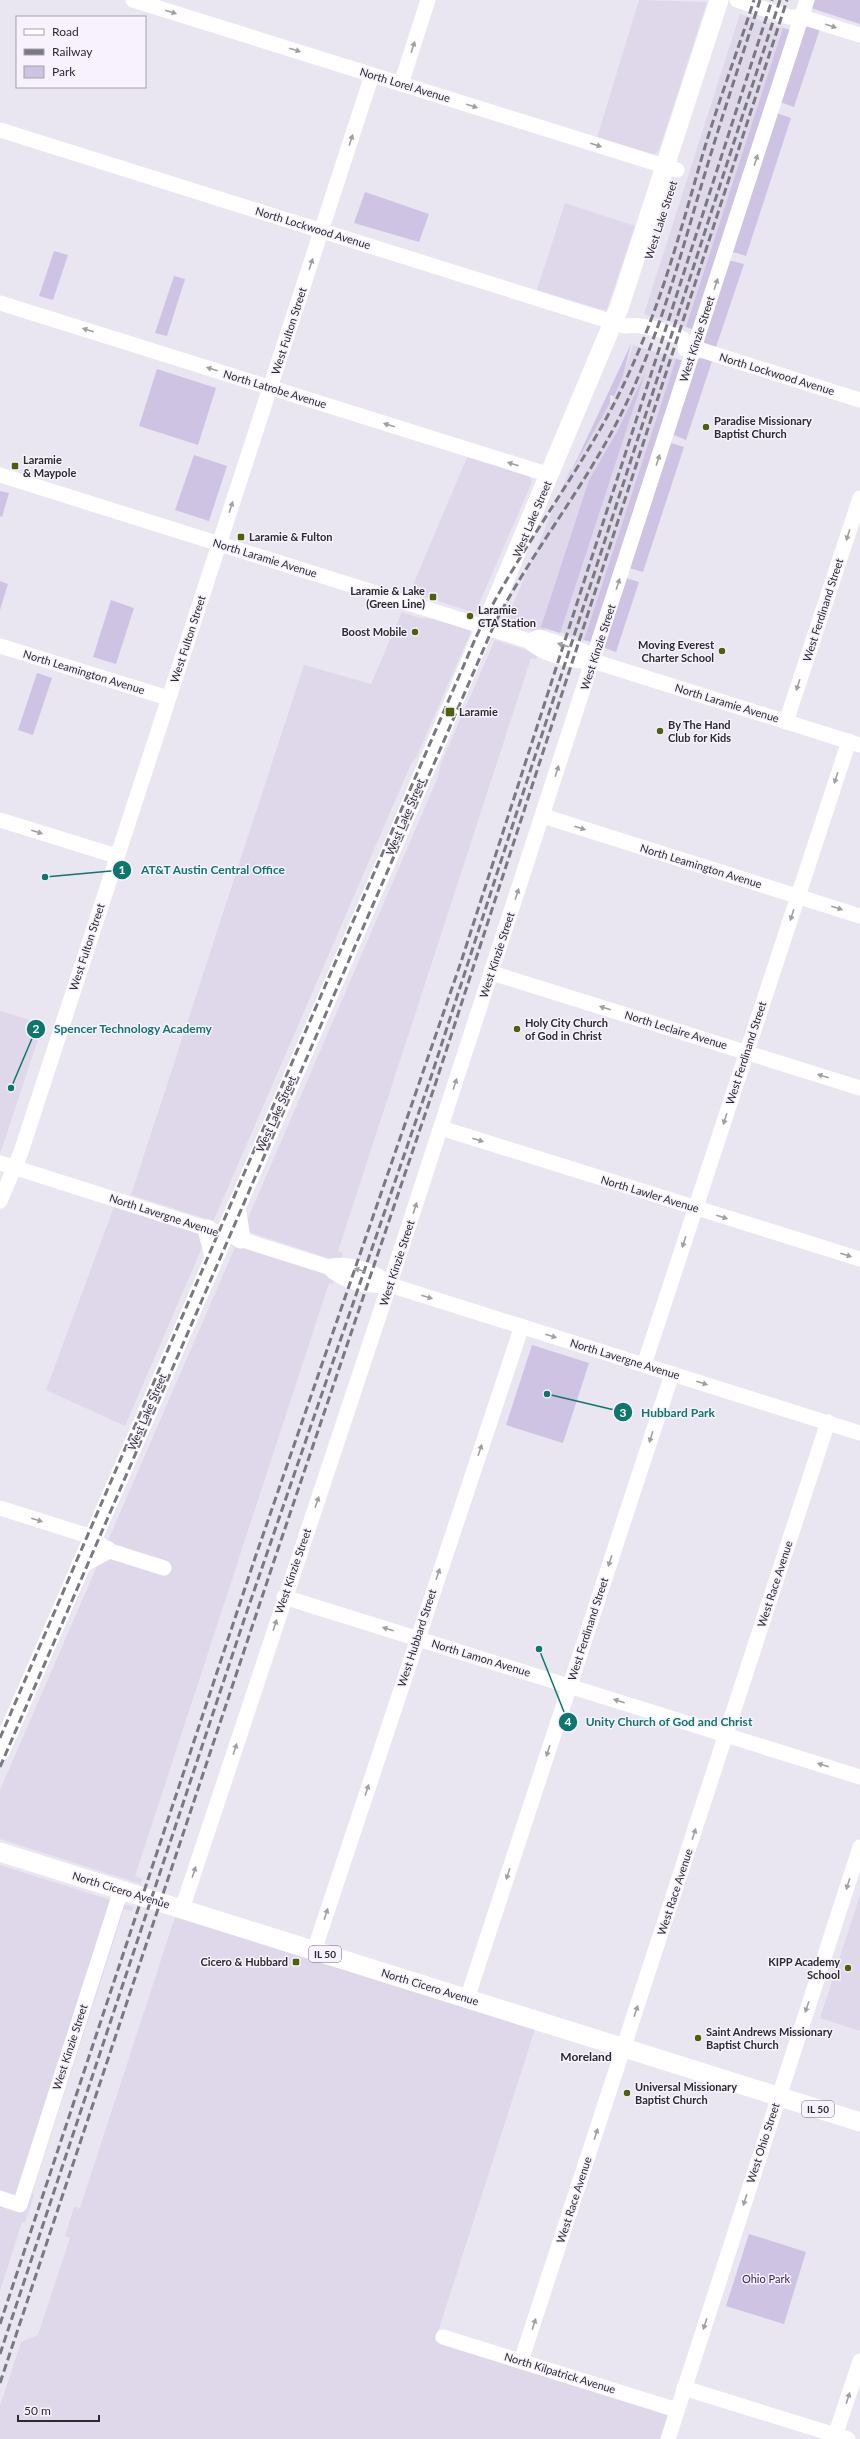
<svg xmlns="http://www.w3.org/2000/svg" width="860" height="2439" font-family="Lato,sans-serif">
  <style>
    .built { fill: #dfd8eb }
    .green { fill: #cfc3e4 }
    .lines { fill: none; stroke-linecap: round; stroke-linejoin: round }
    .minor { stroke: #fff; stroke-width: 15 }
    .major { stroke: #fff; stroke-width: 19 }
    .rail { stroke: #7a7880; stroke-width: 3; stroke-dasharray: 8 4; stroke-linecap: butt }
    .oneway { fill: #a09fa1 }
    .poi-dot { fill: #4e610a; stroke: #f7f2fe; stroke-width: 1.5 }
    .labels { text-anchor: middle; stroke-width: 3; stroke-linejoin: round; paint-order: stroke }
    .shield { fill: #f7f2fe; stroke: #69666d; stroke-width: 1 }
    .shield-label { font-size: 10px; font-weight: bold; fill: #2c2a2f }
    .street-label { font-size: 11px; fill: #2c2a2f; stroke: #f7f2fe }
    .poi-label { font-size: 11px; font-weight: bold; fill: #2c2a2f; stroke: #f7f2fe; text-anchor: start }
    .park-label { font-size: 11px; fill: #3c215a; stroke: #f7f2fe }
    .neighbourhood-label { font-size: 12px; font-weight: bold; fill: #2c2a2f; stroke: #f7f2fe }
    .leader { fill: none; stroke: #0f766e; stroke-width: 1.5 }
    .callout-dot { fill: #0f766e; stroke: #f7f2fe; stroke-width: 1.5 }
    .mark-label { font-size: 12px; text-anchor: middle; font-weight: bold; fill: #fff }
    .callout-label { font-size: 12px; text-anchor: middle; font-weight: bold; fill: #0f766e; stroke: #f7f2fe; stroke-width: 3; stroke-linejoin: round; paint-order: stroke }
  </style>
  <rect width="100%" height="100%" fill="#e9e5f1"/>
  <g class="built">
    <path d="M639,0L707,2L659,150L654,155L597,138Z"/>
    <path d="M740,14L790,30L693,329L644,314Z"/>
    <path d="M565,203L635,226L607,309L603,310L537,290Z"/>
    <path d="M633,345L683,361L591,642L546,628L544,634L505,623L570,469H572L610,403H613L614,395L623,376Z"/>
    <path d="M468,455L529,475L532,482L475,613L410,592Z"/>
    <path d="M402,612L419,618L444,619L472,629L417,756L411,764L217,1213L213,1221L131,1195L304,665L371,684Z"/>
    <path d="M495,640L538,654L536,659L531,658L338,1251L343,1253L340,1262L243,1230L438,777L441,763Z"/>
    <path d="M0,1011L43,1024L1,1151H0Z"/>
    <path d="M114,1207L207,1236L125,1426L46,1390Z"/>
    <path d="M236,1245L323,1272L334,1281L333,1284L329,1283L135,1876L142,1879L141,1884L0,1839V1790Z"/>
    <path d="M0,1865L133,1907L132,1911L124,1909L32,2193L34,2194L25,2223L22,2222L0,2291Z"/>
    <path d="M860,1895V2031L820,2018Z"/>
    <path d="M175,1917L535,2029L435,2341L670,2413L663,2439H0V2406L21,2342L38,2335L70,2238L65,2236L74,2207L80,2208Z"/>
  </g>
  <g class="green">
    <path d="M813,0H860V24L811,8Z"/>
    <path d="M806,23L821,26L794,107L780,102Z"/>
    <path d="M783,28L790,30L693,329L686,327Z"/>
    <path d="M777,113L791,118L746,256L730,251Z"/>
    <path d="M365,192L429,214L419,242L354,223Z"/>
    <path d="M54,251L68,255L53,300L39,296Z"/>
    <path d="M728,260L744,264L716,347L704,344L702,340Z"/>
    <path d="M174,276L185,279L167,336L155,333Z"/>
    <path d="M631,344L623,376L614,396L610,395V403L572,470Z"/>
    <path d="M700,358L712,361L686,440L671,434L696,360Z"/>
    <path d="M676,359L683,361L591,642L584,640Z"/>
    <path d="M157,369L216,388L198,445L139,426Z"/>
    <path d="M645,373L560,633L541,627L589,480L618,430Z"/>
    <path d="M671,443L684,447L643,572L629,568Z"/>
    <path d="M194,455L227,466L209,521L175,510Z"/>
    <path d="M0,491L9,493L2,517L0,516Z"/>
    <path d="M626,578L639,582L616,652L602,647Z"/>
    <path d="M0,581L8,584L0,610Z"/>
    <path d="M111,600L134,608L116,664L93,657Z"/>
    <path d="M37,673L52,678L33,735L18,730Z"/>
    <path d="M532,1345L589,1363L563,1443L506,1425Z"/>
    <path d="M749,2234L806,2252L784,2324L726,2306Z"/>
  </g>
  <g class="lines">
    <g class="minor">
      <path d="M133,0L677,170"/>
      <path d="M737,0L789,17H802L860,35"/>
      <path d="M401,84L428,0"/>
      <path d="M0,130L625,326C644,323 682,334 695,348"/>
      <path d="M0,303L550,475"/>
      <path d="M685,349L695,348L860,400"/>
      <path d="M0,475L529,641C540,654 576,663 593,661L860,745"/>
      <path d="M529,641L539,637L583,651L593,661"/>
      <path d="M0,646L168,698"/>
      <path d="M786,722L860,498"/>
      <path d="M543,816L860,916"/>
      <path d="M0,820L116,856"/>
      <path d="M492,973L860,1088"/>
      <path d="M441,1128L860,1259"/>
      <path d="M0,1163L328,1267C342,1282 369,1288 390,1285"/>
      <path d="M0,1201L21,1152L372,75"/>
      <path d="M328,1267C348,1261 375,1271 390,1285L860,1433"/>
      <path d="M644,1365L849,741"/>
      <path d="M0,1508L92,1537L107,1550L164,1568"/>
      <path d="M284,1597L860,1777"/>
      <path d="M182,1909L394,1271L807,0"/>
      <path d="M314,1951L522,1326"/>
      <path d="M467,1999L672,1374"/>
      <path d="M0,2198L20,2205L121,1890"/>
      <path d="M443,2337L677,2410"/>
      <path d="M521,2361L828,1422"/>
      <path d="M684,2388L848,2439"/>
      <path d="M668,2439L860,1847"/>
      <path d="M834,2439L860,2361"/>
    </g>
    <g class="major">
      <path d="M236,1207L241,1239"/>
      <path d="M207,1229L214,1256"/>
      <path d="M81,1564L107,1550"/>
      <path d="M0,1752L396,839L619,308L719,0"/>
      <path d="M0,1852L860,2122"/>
    </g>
    <g class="rail">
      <path d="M0,1738L476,637C520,545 587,466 629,373C662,301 682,226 704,150C719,100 738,50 754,0"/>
      <path d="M0,1767L494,625C533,549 589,482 626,404C662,329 682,249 706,170C723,113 742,57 760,0"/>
      <path d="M0,2324L255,1558L461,962L772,0"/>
      <path d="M0,2354L244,1620L431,1077L780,0"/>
      <path d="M0,2383L276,1555L436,1082L787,0"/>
    </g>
  </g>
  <defs><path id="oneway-solid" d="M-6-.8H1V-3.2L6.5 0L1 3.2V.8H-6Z"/></defs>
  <g class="oneway">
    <use href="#oneway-solid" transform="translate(171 12) rotate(17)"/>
    <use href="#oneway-solid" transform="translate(831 26) rotate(17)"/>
    <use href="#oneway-solid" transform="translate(413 47) rotate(-72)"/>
    <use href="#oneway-solid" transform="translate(295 50) rotate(17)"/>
    <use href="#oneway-solid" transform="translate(472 106) rotate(17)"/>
    <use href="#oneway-solid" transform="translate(351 140) rotate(-72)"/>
    <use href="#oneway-solid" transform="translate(596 145) rotate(17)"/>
    <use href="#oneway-solid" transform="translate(756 160) rotate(-72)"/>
    <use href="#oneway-solid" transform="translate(311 264) rotate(-72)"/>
    <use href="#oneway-solid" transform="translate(716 284) rotate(-72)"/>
    <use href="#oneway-solid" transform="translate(88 330) rotate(-163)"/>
    <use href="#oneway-solid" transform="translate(212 369) rotate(-163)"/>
    <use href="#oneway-solid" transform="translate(389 425) rotate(-163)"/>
    <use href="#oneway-solid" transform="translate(658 460) rotate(-72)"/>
    <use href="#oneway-solid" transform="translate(513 464) rotate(-163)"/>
    <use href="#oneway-solid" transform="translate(231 507) rotate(-72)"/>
    <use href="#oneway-solid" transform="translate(848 535) rotate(108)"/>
    <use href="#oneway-solid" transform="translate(618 584) rotate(-72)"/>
    <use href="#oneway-solid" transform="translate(563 645) rotate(-162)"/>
    <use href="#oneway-solid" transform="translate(798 685) rotate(108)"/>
    <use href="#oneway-solid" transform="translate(557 771) rotate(-72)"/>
    <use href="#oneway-solid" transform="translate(836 778) rotate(108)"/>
    <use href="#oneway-solid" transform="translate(580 828) rotate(17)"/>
    <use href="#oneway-solid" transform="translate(37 832) rotate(17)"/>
    <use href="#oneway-solid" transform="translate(517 894) rotate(-72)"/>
    <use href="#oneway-solid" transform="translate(837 908) rotate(17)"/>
    <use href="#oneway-solid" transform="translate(792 915) rotate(108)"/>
    <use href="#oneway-solid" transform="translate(605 1008) rotate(-163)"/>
    <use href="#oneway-solid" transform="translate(823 1076) rotate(-163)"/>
    <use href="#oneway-solid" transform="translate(455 1084) rotate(-72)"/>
    <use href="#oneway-solid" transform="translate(725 1119) rotate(108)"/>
    <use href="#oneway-solid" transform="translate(478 1140) rotate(17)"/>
    <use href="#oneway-solid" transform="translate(415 1208) rotate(-72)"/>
    <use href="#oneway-solid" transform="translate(722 1217) rotate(17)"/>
    <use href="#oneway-solid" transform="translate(684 1242) rotate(108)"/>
    <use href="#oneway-solid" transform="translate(846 1255) rotate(17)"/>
    <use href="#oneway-solid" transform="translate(360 1270) rotate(-164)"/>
    <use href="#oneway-solid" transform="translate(427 1297) rotate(18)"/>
    <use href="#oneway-solid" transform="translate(551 1336) rotate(17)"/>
    <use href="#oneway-solid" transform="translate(702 1383) rotate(17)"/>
    <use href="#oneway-solid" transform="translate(651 1437) rotate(108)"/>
    <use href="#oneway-solid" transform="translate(480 1450) rotate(-71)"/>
    <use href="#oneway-solid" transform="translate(317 1502) rotate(-71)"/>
    <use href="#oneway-solid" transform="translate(37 1520) rotate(17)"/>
    <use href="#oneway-solid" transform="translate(610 1561) rotate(108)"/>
    <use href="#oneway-solid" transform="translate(438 1574) rotate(-71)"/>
    <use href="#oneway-solid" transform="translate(275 1625) rotate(-72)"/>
    <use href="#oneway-solid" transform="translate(388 1629) rotate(-163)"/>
    <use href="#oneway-solid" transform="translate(619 1701) rotate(-163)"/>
    <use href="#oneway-solid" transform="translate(235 1749) rotate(-72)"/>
    <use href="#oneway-solid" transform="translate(548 1751) rotate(108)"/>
    <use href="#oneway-solid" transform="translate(823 1765) rotate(-163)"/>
    <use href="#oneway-solid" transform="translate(367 1790) rotate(-72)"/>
    <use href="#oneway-solid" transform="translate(694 1834) rotate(-72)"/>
    <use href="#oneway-solid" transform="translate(194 1872) rotate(-72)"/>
    <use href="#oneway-solid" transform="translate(508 1874) rotate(108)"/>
    <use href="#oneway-solid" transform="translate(848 1884) rotate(108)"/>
    <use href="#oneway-solid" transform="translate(326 1914) rotate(-72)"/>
    <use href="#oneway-solid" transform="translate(807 2007) rotate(109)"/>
    <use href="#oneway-solid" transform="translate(636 2011) rotate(-72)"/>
    <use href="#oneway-solid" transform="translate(596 2134) rotate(-72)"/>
    <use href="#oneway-solid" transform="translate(745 2200) rotate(108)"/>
    <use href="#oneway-solid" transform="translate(534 2324) rotate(-72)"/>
    <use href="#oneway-solid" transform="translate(705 2324) rotate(108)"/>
    <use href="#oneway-solid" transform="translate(848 2398) rotate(-72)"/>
  </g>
  <g class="poi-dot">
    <circle cx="706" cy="427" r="4"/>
    <rect x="11" y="462" width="8" height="8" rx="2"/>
    <rect x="237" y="533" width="8" height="8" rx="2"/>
    <rect x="429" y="593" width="8" height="8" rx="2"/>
    <circle cx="470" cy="616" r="4"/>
    <circle cx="415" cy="632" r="4"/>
    <circle cx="722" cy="651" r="4"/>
    <rect x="445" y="707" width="10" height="10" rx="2"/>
    <circle cx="660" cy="731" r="4"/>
    <circle cx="517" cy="1029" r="4"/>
    <rect x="292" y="1958" width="8" height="8" rx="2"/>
    <circle cx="848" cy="1968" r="4"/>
    <circle cx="698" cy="2038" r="4"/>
    <circle cx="627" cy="2093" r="4"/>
  </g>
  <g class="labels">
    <g class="shield">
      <rect x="309" y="1946" width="32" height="16" rx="3"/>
      <rect x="802" y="2101" width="32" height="16" rx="3"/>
    </g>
    <g class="shield-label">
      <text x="325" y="1958">IL 50</text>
      <text x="818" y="2113">IL 50</text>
    </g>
    <g class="street-label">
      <text transform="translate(405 85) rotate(17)" y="4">North Lorel Avenue</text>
      <text transform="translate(661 220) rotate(-72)" y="4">West Lake Street</text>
      <text transform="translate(313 228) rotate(17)" y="4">North Lockwood Avenue</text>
      <text transform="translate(289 331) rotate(-72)" y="4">West Fulton Street</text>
      <text transform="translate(697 339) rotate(-72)" y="4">West Kinzie Street</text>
      <text transform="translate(777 374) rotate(17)" y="4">North Lockwood Avenue</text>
      <text transform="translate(275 389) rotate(17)" y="4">North Latrobe Avenue</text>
      <text transform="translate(532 519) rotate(-67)" y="4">West Lake Street</text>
      <text transform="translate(265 558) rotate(17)" y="4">North Laramie Avenue</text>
      <text transform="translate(823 610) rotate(-72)" y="4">West Ferdinand Street</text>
      <text transform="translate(188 639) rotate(-72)" y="4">West Fulton Street</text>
      <text transform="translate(598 647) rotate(-72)" y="4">West Kinzie Street</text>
      <text transform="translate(84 672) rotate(17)" y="4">North Leamington Avenue</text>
      <text transform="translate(727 703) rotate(17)" y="4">North Laramie Avenue</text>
      <text transform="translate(405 817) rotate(-67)" y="4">West Lake Street</text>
      <text transform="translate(701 866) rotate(17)" y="4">North Leamington Avenue</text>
      <text transform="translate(87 947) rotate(-72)" y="4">West Fulton Street</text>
      <text transform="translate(497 955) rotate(-72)" y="4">West Kinzie Street</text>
      <text transform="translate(676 1030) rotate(17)" y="4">North Leclaire Avenue</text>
      <text transform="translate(746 1053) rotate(-72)" y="4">West Ferdinand Street</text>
      <text transform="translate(276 1114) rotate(-66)" y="4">West Lake Street</text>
      <text transform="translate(650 1194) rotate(17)" y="4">North Lawler Avenue</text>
      <text transform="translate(164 1215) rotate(18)" y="4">North Lavergne Avenue</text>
      <text transform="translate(397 1263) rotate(-72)" y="4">West Kinzie Street</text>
      <text transform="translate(625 1359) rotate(17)" y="4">North Lavergne Avenue</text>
      <text transform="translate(147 1412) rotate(-67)" y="4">West Lake Street</text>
      <text transform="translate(293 1571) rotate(-71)" y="4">West Kinzie Street</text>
      <text transform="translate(775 1584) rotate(-72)" y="4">West Race Avenue</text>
      <text transform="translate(588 1629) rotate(-72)" y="4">West Ferdinand Street</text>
      <text transform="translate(417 1638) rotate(-72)" y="4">West Hubbard Street</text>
      <text transform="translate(481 1658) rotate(17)" y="4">North Lamon Avenue</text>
      <text transform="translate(121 1890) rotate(17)" y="4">North Cicero Avenue</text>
      <text transform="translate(675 1892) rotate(-72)" y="4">West Race Avenue</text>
      <text transform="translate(430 1987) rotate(17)" y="4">North Cicero Avenue</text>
      <text transform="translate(70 2047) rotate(-72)" y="4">West Kinzie Street</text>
      <text transform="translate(763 2143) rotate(-72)" y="4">West Ohio Street</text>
      <text transform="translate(574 2200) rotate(-72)" y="4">West Race Avenue</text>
      <text transform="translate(560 2373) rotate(17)" y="4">North Kilpatrick Avenue</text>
    </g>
    <g class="poi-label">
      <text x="714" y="425">Paradise Missionary<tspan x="714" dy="13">Baptist Church</tspan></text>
      <text x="23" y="464">Laramie<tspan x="23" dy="13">&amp; Maypole</tspan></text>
      <text x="249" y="541">Laramie &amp; Fulton</text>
      <text x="425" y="595" text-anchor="end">Laramie &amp; Lake<tspan x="425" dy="13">(Green Line)</tspan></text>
      <text x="478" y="614">Laramie<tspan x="478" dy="13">CTA Station</tspan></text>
      <text x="407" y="636" text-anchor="end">Boost Mobile</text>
      <text x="714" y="649" text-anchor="end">Moving Everest<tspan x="714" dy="13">Charter School</tspan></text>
      <text x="459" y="716">Laramie</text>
      <text x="668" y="729">By The Hand<tspan x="668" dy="13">Club for Kids</tspan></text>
      <text x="525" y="1027">Holy City Church<tspan x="525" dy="13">of God in Christ</tspan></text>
      <text x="288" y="1966" text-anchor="end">Cicero &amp; Hubbard</text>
      <text x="840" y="1966" text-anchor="end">KIPP Academy<tspan x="840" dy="13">School</tspan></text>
      <text x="706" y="2036">Saint Andrews Missionary<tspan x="706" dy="13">Baptist Church</tspan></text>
      <text x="635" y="2091">Universal Missionary<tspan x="635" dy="13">Baptist Church</tspan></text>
    </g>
    <g class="park-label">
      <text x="766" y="2283">Ohio Park</text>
    </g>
    <g class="neighbourhood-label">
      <text x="586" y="2061">Moreland</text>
    </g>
  </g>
  <path class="leader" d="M45 877L122 870M11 1088L36 1029M547 1394L623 1412M539 1649L568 1722"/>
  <g class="callout-dot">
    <circle cx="45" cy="877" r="4"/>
    <circle cx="11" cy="1088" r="4"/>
    <circle cx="547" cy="1394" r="4"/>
    <circle cx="539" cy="1649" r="4"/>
    <circle cx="122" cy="870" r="10"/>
    <circle cx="36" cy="1029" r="10"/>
    <circle cx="623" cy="1412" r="10"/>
    <circle cx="568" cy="1722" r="10"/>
  </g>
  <g class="mark-label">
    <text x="122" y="874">1</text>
    <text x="36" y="1033">2</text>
    <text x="623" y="1417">3</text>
    <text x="568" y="1726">4</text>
  </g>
  <g class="callout-label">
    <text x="213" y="874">AT&amp;T Austin Central Office</text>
    <text x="133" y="1033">Spencer Technology Academy</text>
    <text x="678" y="1417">Hubbard Park</text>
    <text x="669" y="1726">Unity Church of God and Christ</text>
  </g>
  <rect x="16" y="16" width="130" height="72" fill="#f7f2fe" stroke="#a6a2ab"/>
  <rect x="24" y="29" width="20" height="6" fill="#ffffff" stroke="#a6a2ab"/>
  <text x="52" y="36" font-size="12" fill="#2c2a2f">Road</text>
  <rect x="24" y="49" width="20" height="6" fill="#7a7880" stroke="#a6a2ab"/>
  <text x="52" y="56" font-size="12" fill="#2c2a2f">Railway</text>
  <rect x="24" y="66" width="20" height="12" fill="#cfc3e4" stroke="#a6a2ab"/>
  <text x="52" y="76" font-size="12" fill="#2c2a2f">Park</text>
  <path d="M18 2415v6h81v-6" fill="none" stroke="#2c2a2f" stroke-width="2"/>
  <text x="24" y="2415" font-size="12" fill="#2c2a2f" stroke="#f7f2fe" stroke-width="3" paint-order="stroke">50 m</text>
</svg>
